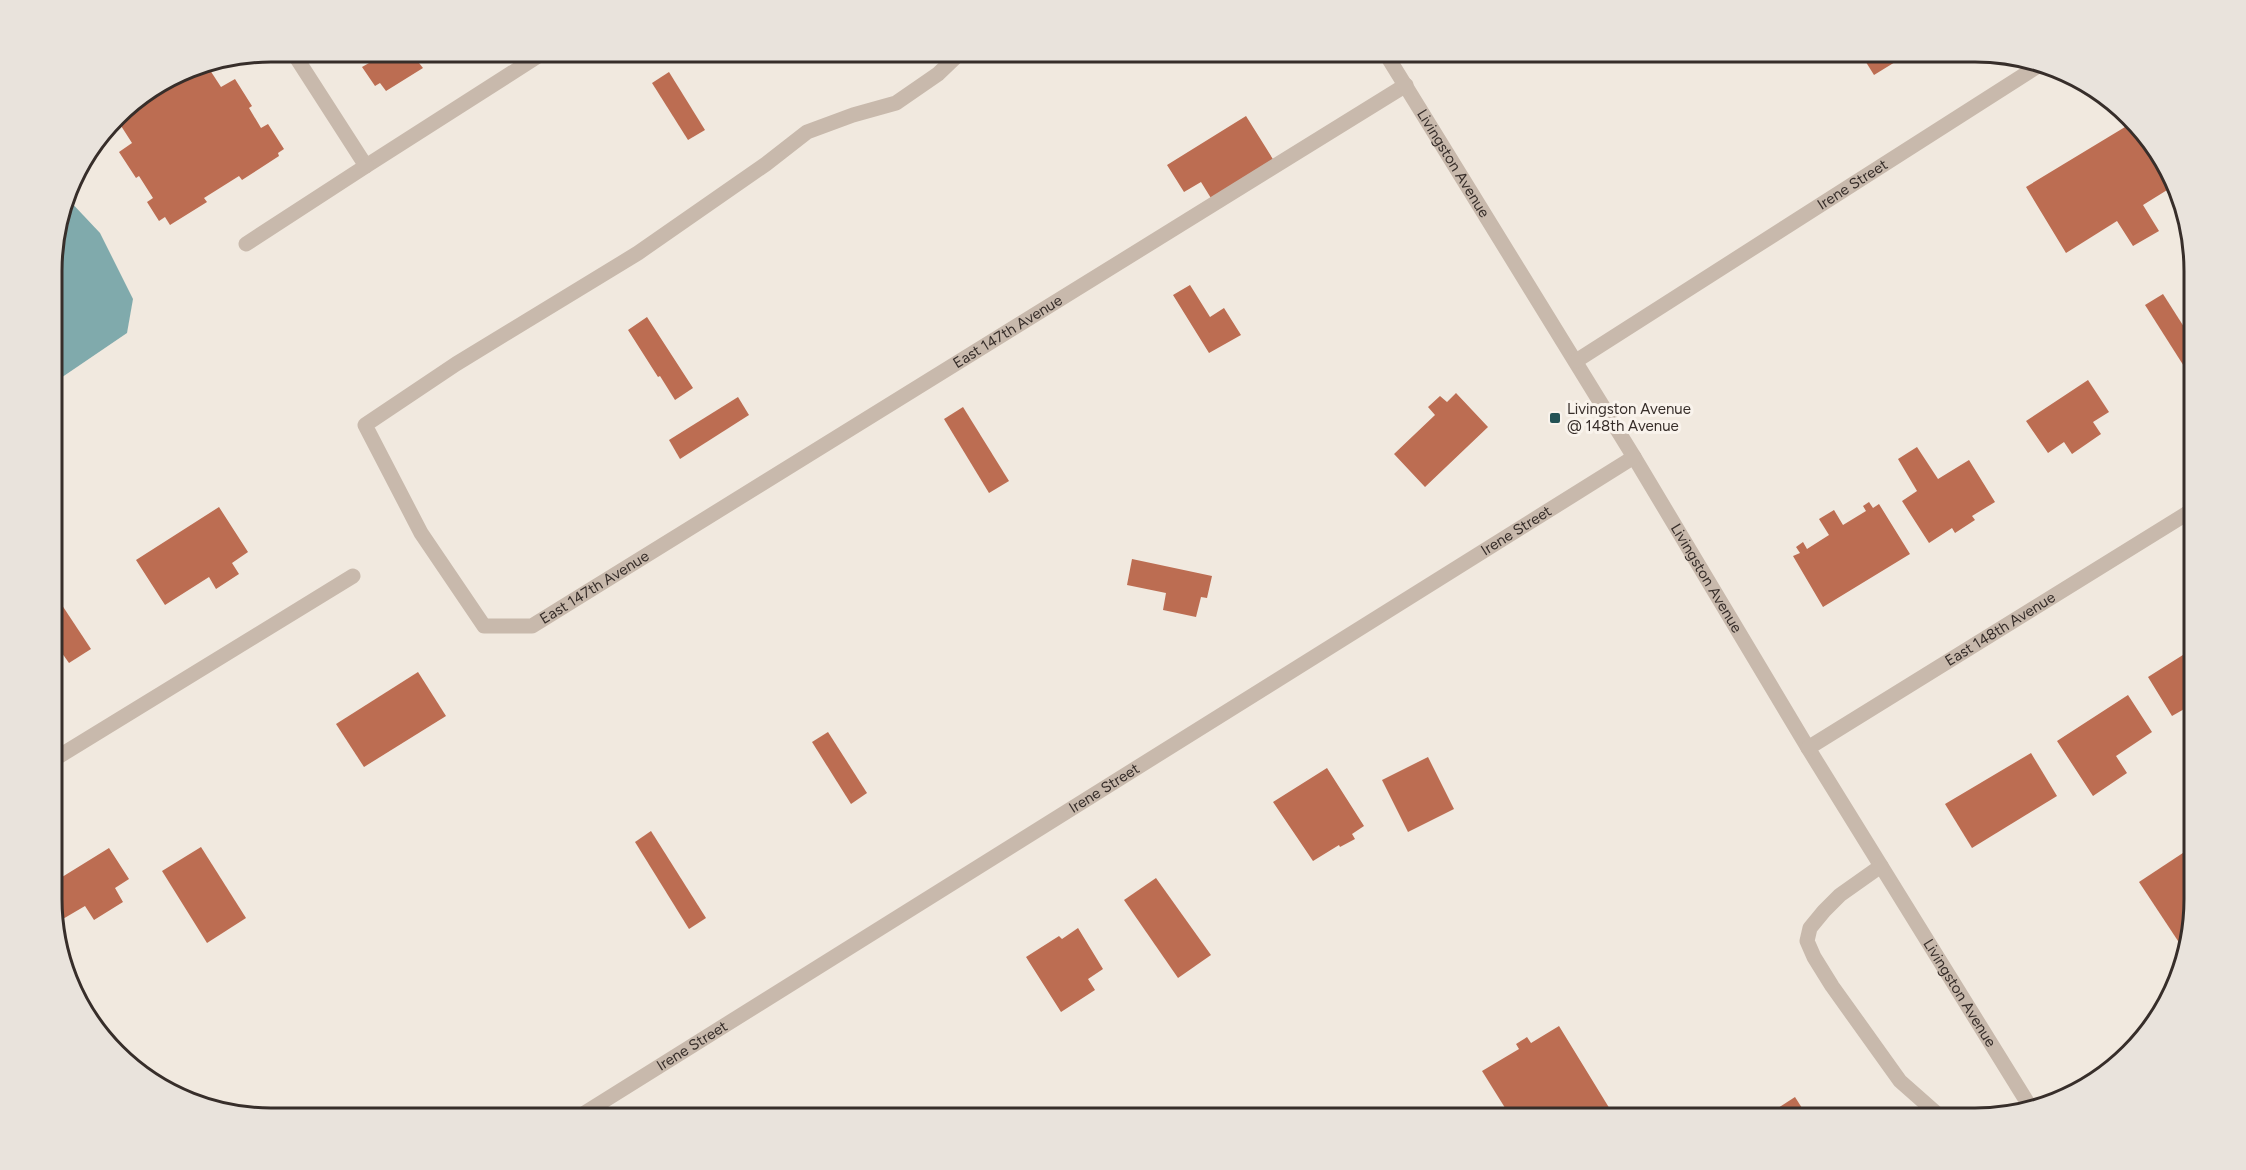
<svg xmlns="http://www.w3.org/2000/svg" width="2246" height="1170" font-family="Figtree,sans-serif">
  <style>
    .water { fill: #80aaac }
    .building { fill: #bc6d52 }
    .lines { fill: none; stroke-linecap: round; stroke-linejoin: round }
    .minor { stroke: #c8b9ac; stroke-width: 15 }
    .poi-dot { fill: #235255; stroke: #f9f3ec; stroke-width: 2 }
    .labels { text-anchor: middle; stroke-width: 6; stroke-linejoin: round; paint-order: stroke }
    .street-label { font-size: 15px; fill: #372e2a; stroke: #f9f3ec }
    .poi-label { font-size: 15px; fill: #372e2a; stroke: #f9f3ec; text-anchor: start }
    .rim { fill: none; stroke: #372e2a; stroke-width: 3 }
  </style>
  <rect width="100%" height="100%" fill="#f1e9df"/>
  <path class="water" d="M67,198L100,233L133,299L127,333L52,384L51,256Z"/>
  <g class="building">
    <path d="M361,51H439L419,63L423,68L386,91L380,83L375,86L362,67L369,63Z"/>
    <path d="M1859,51H1913L1874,75Z"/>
    <path d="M206,64L221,87L235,79L252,106L249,108L261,128L268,124L284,149L278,153L279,156L242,180L239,176L204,198L207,202L170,225L165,217L159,221L147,202L153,198L139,176L136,178L119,152L132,143L116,118L121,112L132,105L131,103L186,69L187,71L194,66Z"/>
    <path d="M669,72L705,130L688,140L652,83Z"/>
    <path d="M1246,116L1276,164L1214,203L1201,182L1184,192L1167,165Z"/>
    <path d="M2130,124L2158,148L2172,187L2143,205L2159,231L2133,246L2117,221L2066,253L2026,187Z"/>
    <path d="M1190,285L1210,317L1224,308L1241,335L1209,353L1173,295Z"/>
    <path d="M2163,294L2193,341L2194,382L2145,305Z"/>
    <path d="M647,317L693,388L675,400L660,376L658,377L628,330Z"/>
    <path d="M2088,380L2109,412L2093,422L2101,434L2072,454L2064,442L2048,453L2026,421Z"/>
    <path d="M1456,393L1488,427L1425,487L1394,454L1435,415L1428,407L1440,396L1447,402Z"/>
    <path d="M738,397L749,415L680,459L669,440Z"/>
    <path d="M963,407L1009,481L989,493L944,419Z"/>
    <path d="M1917,447L1938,479L1969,460L1995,502L1972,516L1975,520L1955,533L1952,528L1929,543L1902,501L1917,491L1898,459Z"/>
    <path d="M1869,502L1873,508L1879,504L1910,554L1823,607L1793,556L1800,553L1796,547L1803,542L1807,549L1829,535L1819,519L1834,510L1843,525L1866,511L1863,506Z"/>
    <path d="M219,507L248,552L232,563L239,574L216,589L209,577L165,605L136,560Z"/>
    <path d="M1132,559L1212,576L1207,598L1201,597L1196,617L1163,610L1166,593L1127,585Z"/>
    <path d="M52,590L91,649L69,663L52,639Z"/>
    <path d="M2194,648V721L2186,708L2172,716L2148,677Z"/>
    <path d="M418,672L446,716L364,767L336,724Z"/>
    <path d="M2128,695L2152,732L2116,756L2127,773L2093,796L2057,741Z"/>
    <path d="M828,732L867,793L851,804L812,742Z"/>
    <path d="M2031,753L2057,796L1972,848L1945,804Z"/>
    <path d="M1428,757L1454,809L1408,832L1382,780Z"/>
    <path d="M1327,768L1364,826L1352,834L1355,839L1340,847L1339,845L1313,861L1273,802Z"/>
    <path d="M651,831L706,918L689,929L635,842Z"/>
    <path d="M2195,845V899L2184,945L2182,947L2139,882Z"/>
    <path d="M201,847L246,918L207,943L162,871Z"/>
    <path d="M109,848L129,879L115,888L123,902L94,920L85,906L56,923L53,917V880L54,882Z"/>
    <path d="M1156,878L1211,955L1178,978L1124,900Z"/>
    <path d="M1078,928L1103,969L1088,979L1095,990L1061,1012L1026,957L1059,936L1062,939Z"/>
    <path d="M1559,1026L1616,1119H1512L1482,1071L1519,1049L1516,1044L1527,1037L1531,1043Z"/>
    <path d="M1795,1097L1809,1119H1761Z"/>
  </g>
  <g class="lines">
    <g class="minor">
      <path d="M292,51L366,166L546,51"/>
      <path id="s1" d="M962,51L938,74L896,103L853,115L807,132L766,164L638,253L456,364L365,425L421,533L484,626H532L1406,85"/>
      <path id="s2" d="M1384,51L1634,457L1808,748L2029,1105"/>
      <path d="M246,244L366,166"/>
      <path id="s3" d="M1576,361L2038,66"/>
      <path id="s4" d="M1808,748L2194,509"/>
      <path d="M53,760L353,576"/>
      <path d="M1881,866L1840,895L1824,911L1810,928L1807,941L1814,957L1832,986L1900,1081L1943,1119"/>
      <path id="s5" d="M575,1119L1634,457"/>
    </g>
  </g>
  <rect class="poi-dot" x="1549" y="412" width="12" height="12" rx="3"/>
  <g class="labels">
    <g class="street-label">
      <text dy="5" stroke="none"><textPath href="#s2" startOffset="132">Livingston Avenue</textPath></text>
      <text dy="5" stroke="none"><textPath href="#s3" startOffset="328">Irene Street</textPath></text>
      <text dy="5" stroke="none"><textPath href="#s1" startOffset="1550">East 147th Avenue</textPath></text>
      <text dy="5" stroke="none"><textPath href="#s5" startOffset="1110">Irene Street</textPath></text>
      <text dy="5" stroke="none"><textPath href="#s2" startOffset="618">Livingston Avenue</textPath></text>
      <text dy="5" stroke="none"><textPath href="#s1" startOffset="1064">East 147th Avenue</textPath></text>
      <text dy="5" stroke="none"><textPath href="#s4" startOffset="226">East 148th Avenue</textPath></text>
      <text dy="5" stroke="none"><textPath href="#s5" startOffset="624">Irene Street</textPath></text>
      <text dy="5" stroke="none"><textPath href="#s2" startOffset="1104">Livingston Avenue</textPath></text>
      <text dy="5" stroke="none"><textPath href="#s5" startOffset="138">Irene Street</textPath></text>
    </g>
    <g class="poi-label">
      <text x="1567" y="414">Livingston Avenue<tspan x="1567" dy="17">@ 148th Avenue</tspan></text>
    </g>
  </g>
  <path d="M0 0H2246V1170H0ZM271 62H1975A209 209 0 0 1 2184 271V899A209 209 0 0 1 1975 1108H271A209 209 0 0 1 62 899V271A209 209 0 0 1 271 62Z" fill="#e9e3dc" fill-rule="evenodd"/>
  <path class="rim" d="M271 62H1975A209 209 0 0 1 2184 271V899A209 209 0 0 1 1975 1108H271A209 209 0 0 1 62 899V271A209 209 0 0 1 271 62Z"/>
</svg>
